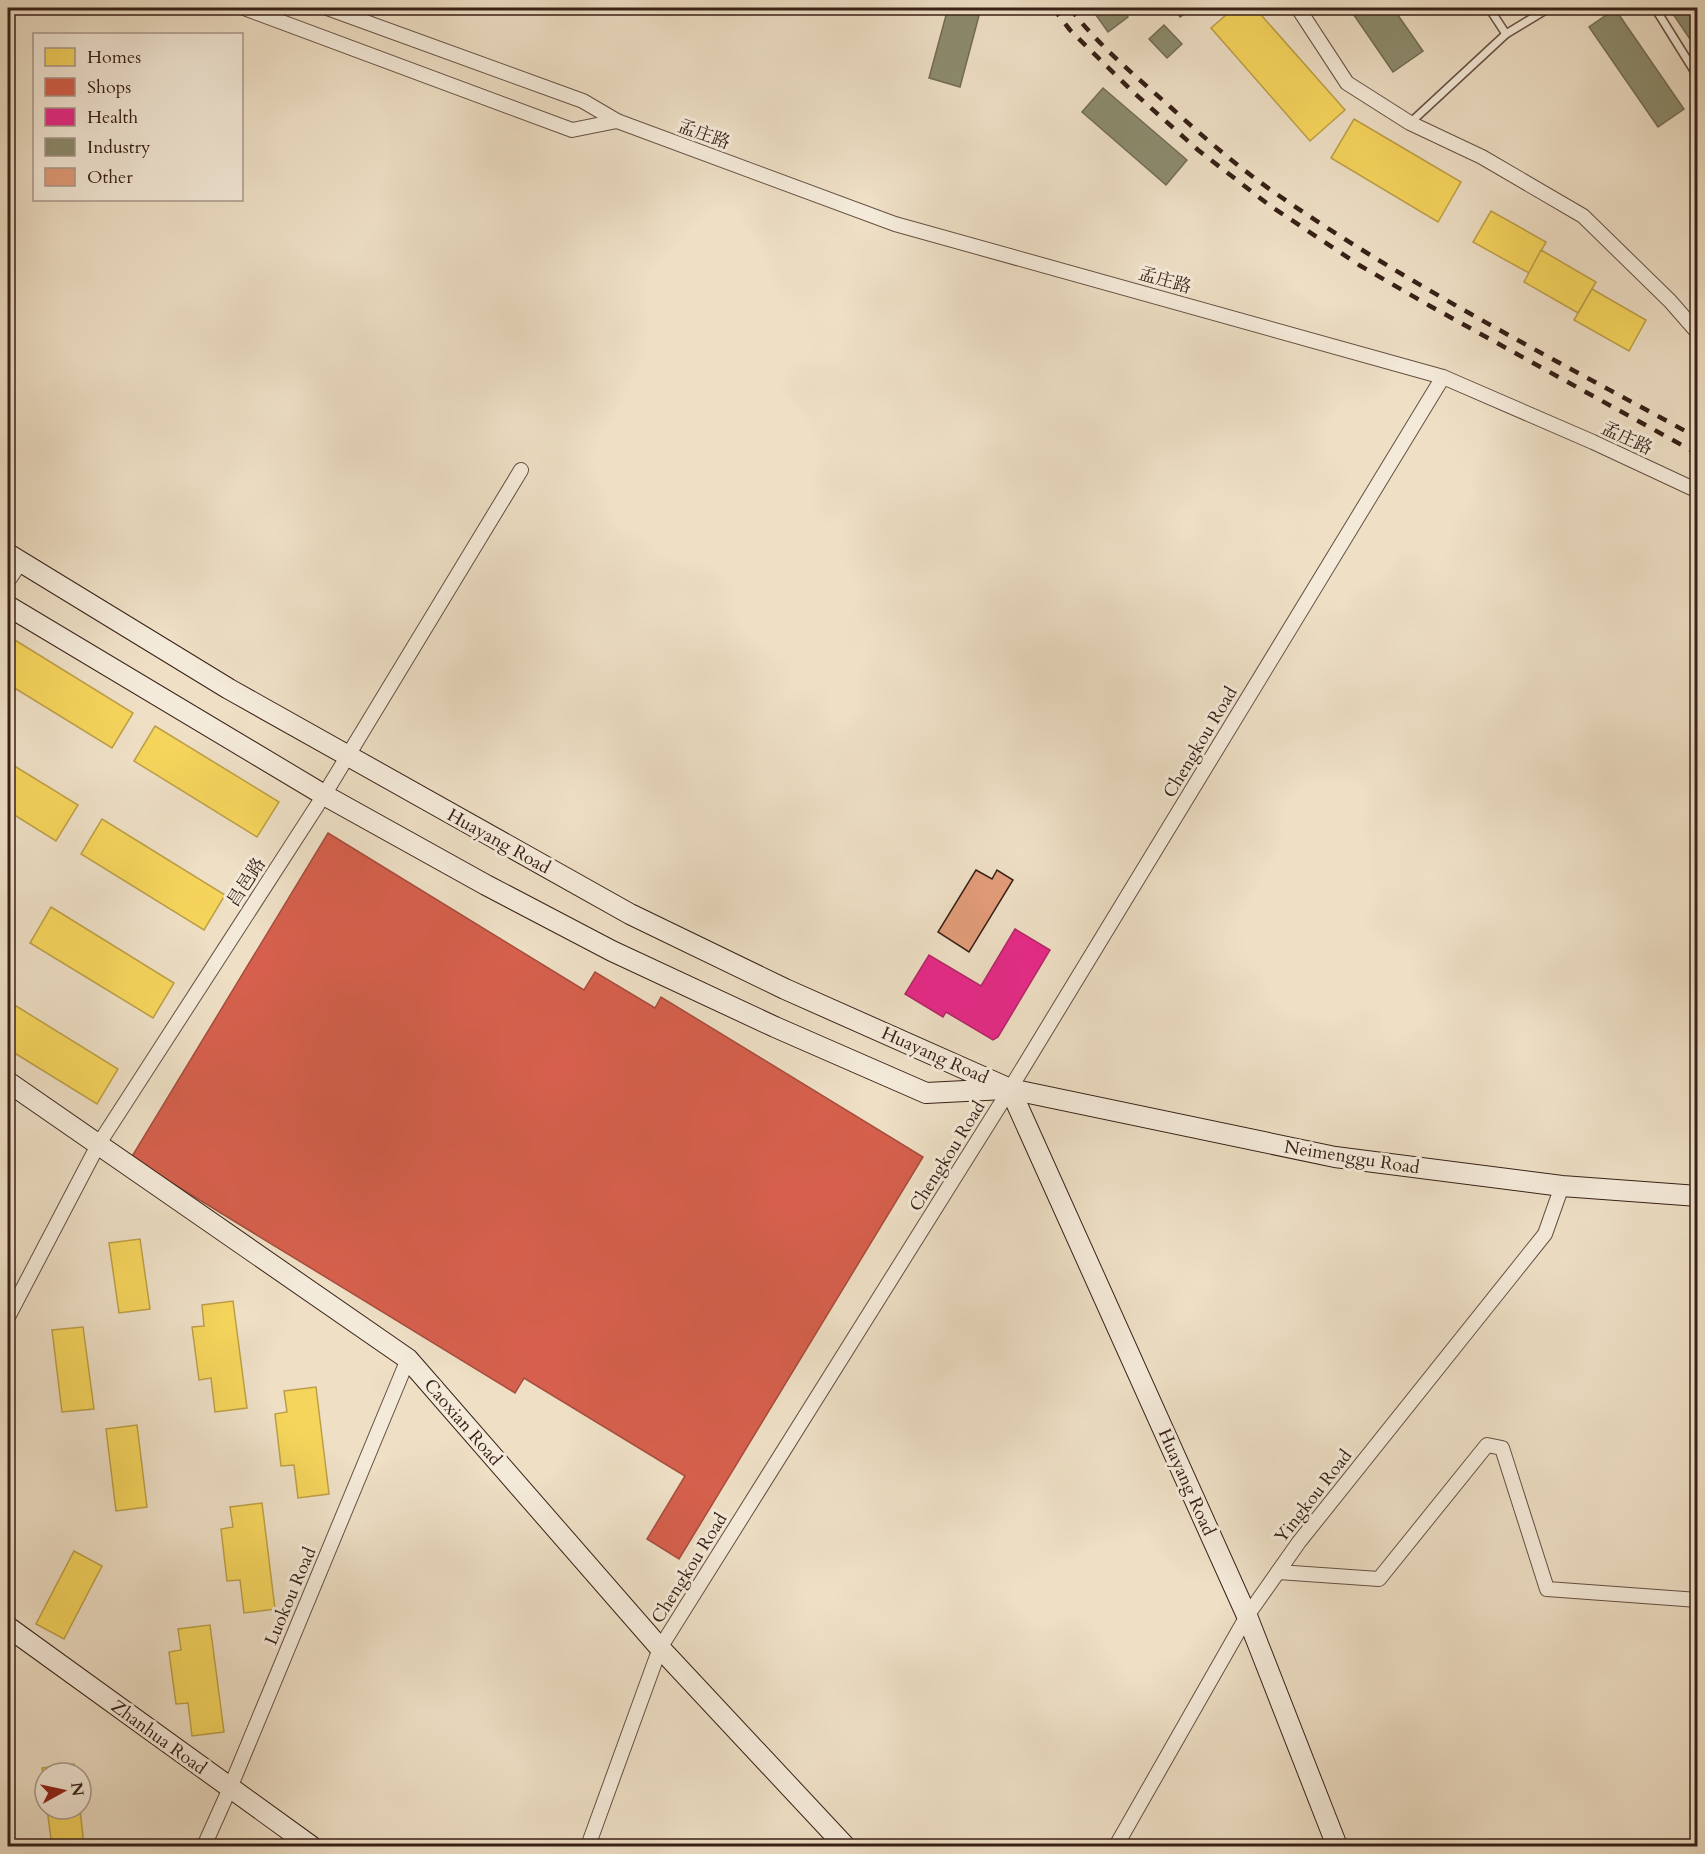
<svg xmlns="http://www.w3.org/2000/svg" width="1705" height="1854" font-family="Cardo,'Noto Serif SC',serif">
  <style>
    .homes { fill: #f6d55c; stroke: #bd9f47; stroke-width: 1.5 }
    .shops { fill: #d6604d; stroke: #a74d3d; stroke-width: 1.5 }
    .health { fill: #e7298a; stroke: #b22668; stroke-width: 1.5 }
    .industry { fill: #8c8c6e; stroke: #736c54; stroke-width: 1.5 }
    .building { fill: #e29c7a; stroke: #382017; stroke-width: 1.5 }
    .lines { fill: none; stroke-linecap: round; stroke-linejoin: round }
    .lane-casing { stroke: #665042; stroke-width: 10 }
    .street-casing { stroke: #665042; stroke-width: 16 }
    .secondary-casing { stroke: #382017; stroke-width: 22 }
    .lane { stroke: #f4ead9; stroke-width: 7 }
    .street { stroke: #f4ead9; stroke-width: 14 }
    .secondary { stroke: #f4ead9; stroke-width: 20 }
    .rail { stroke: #382017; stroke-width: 4.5; stroke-dasharray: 10 10; stroke-linecap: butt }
    .labels { text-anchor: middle; stroke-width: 6; stroke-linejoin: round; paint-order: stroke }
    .street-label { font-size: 18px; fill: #382017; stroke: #f4ead9 }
  </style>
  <rect width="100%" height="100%" fill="#eedfc5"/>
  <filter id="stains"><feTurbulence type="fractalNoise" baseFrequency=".00333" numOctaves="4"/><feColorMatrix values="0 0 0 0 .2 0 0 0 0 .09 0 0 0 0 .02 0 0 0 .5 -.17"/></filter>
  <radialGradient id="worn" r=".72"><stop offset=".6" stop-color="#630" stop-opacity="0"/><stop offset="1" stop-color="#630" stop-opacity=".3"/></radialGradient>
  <g class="homes">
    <path d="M1234,8H1255L1345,110L1310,141L1211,28Z"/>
    <path d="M1354,119L1461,182L1438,222L1331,158Z"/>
    <path d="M1491,211L1546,242L1529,273L1473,242Z"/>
    <path d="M1541,250L1596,282L1578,313L1524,282Z"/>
    <path d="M1592,289L1646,320L1629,351L1574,320Z"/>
    <path d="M10,637L133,713L112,748L8,684V641Z"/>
    <path d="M155,726L279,802L257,837L134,761Z"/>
    <path d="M8,762L78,805L56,841L8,811Z"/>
    <path d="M102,819L225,895L204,930L81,854Z"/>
    <path d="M51,907L174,983L153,1018L30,943Z"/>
    <path d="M8,1001L118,1069L97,1104L8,1049Z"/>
    <path d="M140,1239L150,1309L119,1313L109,1243Z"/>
    <path d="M233,1301L247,1408L215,1412L211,1378L199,1380L192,1327L204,1326L202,1305Z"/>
    <path d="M83,1327L94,1409L62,1412L52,1330Z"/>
    <path d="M316,1387L329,1494L298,1498L294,1465L281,1466L275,1414L287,1412L284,1391Z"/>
    <path d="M137,1425L147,1507L116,1511L106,1429Z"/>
    <path d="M262,1503L275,1609L244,1613L240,1580L227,1581L221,1529L233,1527L230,1507Z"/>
    <path d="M74,1551L102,1566L64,1639L36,1624Z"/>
    <path d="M210,1625L224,1732L192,1736L188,1703L176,1704L169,1652L181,1650L178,1629Z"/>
    <path d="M74,1764L75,1773H45V1791L42,1768Z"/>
    <path d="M47,1809H80L84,1846H52Z"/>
  </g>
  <path class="shops" d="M328,833L584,990L595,972L655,1008L661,997L923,1157L679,1559L647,1539L685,1476L524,1378L515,1393L131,1158Z"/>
  <path class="health" d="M1015,929L1050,950L998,1037L993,1040L946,1012L943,1017L905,994L929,955L981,986Z"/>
  <g class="industry">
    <path d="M948,8H981L960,87L929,78Z"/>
    <path d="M1091,8H1122L1128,17L1108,32Z"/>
    <path d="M1174,8H1194L1180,17Z"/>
    <path d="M1349,8H1393L1423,51L1393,72Z"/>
    <path d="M1669,8H1698V51Z"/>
    <path d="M1615,9L1684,109L1658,127L1589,27Z"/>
    <path d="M1164,25L1182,44L1167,58L1149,39Z"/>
    <path d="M1103,88L1187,160L1166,185L1082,112Z"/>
  </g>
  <path class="building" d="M976,870L992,879L997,870L1013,880L969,952L938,932Z"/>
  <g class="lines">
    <defs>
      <g id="lane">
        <path d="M1489,8L1506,34L1549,8"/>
        <path d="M1655,8L1698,77"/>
        <path d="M1410,123L1506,34"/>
      </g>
      <g id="street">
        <path d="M244,8L572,130L617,121"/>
        <path d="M327,8L583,101L617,121L895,224L1443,377L1593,442L1698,491"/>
        <path d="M1298,8L1347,83L1410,123L1482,157L1583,216L1670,301L1698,333"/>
        <path d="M8,581L20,563"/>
        <path d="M8,1317L98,1145L324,795L521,470"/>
        <path d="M1278,1572L1379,1579L1487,1445L1502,1448L1547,1589L1698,1600"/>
        <path d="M204,1846L230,1788L408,1359"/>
        <path d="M588,1846L660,1648L1010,1089L1443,377"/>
        <path d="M1116,1846L1247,1616L1299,1542L1545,1234L1562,1186"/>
      </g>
      <g id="secondary">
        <path d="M8,554L229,689L630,914L785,989L1010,1089L1335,1157L1562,1186L1698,1196"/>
        <path d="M8,606L324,795L486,885L612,951L775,1027L926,1093L1005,1089"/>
        <path d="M8,1082L408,1359L660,1648L845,1846"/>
        <path d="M1010,1089L1247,1616L1337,1846"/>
        <path d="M8,1627L311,1846"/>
      </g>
    </defs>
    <use href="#lane" class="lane-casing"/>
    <use href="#street" class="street-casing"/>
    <use href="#secondary" class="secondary-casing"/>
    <use href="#lane" class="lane"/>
    <use href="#street" class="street"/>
    <use href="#secondary" class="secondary"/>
    <g class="rail">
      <path d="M1053,8L1070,30L1132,91L1198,150L1269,205L1359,265L1430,306L1698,454"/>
      <path d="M1070,8C1095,42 1134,75 1166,103C1202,136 1239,168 1278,195C1411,287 1556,360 1698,438"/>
    </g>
  </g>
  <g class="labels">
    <g class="street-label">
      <text transform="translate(704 134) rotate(20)" y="6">孟庄路</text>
      <text transform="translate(1165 280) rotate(16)" y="6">孟庄路</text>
      <text transform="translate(1627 438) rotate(25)" y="6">孟庄路</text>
      <text transform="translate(1200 742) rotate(-59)" y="6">Chengkou Road</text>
      <text transform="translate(499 841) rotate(29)" y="6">Huayang Road</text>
      <text transform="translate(246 882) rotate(-57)" y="6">昌邑路</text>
      <text transform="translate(935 1055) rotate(24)" y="6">Huayang Road</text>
      <text transform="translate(947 1156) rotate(-58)" y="6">Chengkou Road</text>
      <text transform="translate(1352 1157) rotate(9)" y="6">Neimenggu Road</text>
      <text transform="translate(463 1422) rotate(49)" y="6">Caoxian Road</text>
      <text transform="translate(1187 1482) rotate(66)" y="6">Huayang Road</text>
      <text transform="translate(1313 1496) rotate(-52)" y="6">Yingkou Road</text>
      <text transform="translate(689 1568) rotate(-58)" y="6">Chengkou Road</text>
      <text transform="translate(290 1596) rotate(-67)" y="6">Luokou Road</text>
      <text transform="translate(159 1737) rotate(36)" y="6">Zhanhua Road</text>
    </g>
  </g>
  <rect width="1705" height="1854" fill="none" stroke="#eedfc5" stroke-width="30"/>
  <rect x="9" y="9" width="1687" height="1836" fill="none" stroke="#382017" stroke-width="3"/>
  <rect x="15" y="15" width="1675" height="1824" fill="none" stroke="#382017" stroke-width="1.5"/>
  <rect x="33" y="33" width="210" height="168" fill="#f4ead9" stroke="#a9998b" stroke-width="1.5"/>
  <rect x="45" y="48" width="30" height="18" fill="#f6d55c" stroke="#a9998b" stroke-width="1.5"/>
  <text x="87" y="63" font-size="18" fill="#382017">Homes</text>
  <rect x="45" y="78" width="30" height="18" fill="#d6604d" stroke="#a9998b" stroke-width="1.5"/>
  <text x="87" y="93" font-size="18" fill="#382017">Shops</text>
  <rect x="45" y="108" width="30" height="18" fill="#e7298a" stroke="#a9998b" stroke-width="1.5"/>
  <text x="87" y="123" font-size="18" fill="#382017">Health</text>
  <rect x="45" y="138" width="30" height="18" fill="#8c8c6e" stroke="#a9998b" stroke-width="1.5"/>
  <text x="87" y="153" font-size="18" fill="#382017">Industry</text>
  <rect x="45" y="168" width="30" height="18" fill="#e29c7a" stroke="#a9998b" stroke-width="1.5"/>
  <text x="87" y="183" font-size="18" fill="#382017">Other</text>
  <g transform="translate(63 1791) rotate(82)"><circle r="28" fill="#f4ead9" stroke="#a9998b" stroke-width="1.5"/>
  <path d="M0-4.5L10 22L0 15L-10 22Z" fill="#8f2418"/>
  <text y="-9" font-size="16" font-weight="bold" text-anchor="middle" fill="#382017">N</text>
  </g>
  <rect width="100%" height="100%" filter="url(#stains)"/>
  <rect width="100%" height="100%" fill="url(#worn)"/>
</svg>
